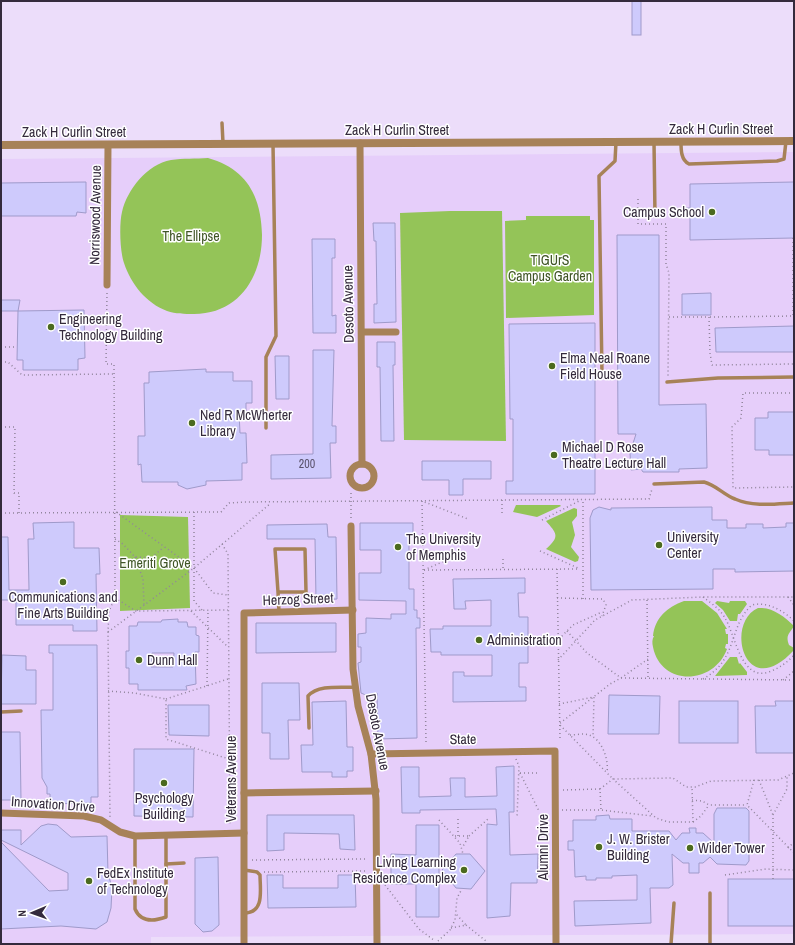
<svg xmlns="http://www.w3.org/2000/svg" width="795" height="945" font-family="'Archivo Narrow',sans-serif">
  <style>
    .built { fill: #e6cefa }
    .green { fill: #94c458 }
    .building { fill: #cecafc; stroke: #9f9aca; fill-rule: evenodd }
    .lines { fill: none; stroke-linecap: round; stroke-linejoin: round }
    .path { stroke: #91859c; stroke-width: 1.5; stroke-dasharray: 1 3; stroke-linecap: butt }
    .service { stroke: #a78258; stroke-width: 3.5 }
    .minor { stroke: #a78258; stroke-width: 7 }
    .tertiary { stroke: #a78258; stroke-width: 8 }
    .poi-dot { fill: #4b6a1f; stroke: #fff; stroke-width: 1.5 }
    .labels { text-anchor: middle; stroke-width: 3; stroke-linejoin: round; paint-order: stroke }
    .number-label { font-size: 12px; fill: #5a526c }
    .street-label { font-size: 14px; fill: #342a3c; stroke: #fff }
    .poi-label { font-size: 14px; fill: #342a3c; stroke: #fff; text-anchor: start }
    .park-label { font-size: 14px; fill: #405626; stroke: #fff }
  </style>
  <rect width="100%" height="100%" fill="#ecddfa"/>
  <path class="built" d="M794,152V934L151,937V944H1V159Z"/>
  <g class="green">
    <path d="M208,158C247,169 261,196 262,235C262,277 239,314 194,314C184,314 176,314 167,311C146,303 131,284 124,263C120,252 119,224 122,212C127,190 147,164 171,160C183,158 196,159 208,158Z"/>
    <path d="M450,211H502L506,441L404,440L400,213Z"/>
    <path d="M526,216H590V220H594V315L506,318L505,221L526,220Z"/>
    <path d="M516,505H560L561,506L537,517L513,512Z"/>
    <path d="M574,508L577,509V516L572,522L575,535L571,547L579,557L578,561L575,562L546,549C561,536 556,533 546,521Z"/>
    <path d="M120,515L188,517L190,608L120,611Z"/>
    <path d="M684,601H702L717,613L727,629H725L726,634H728V644H726L725,648L727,649C714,685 661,687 653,647C652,643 652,639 654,636H653C655,618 667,607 684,601Z"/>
    <path d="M717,601L729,603L730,601H745L747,604L740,614H738L737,621H730L723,610L715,603Z"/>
    <path d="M758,608C772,607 784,616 794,626C790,633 785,635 789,645L794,648V650C745,704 724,623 758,608Z"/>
    <path d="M730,657H737L739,664L740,663L747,672V675L715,676Z"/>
  </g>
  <g class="building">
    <rect x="632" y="1" width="9" height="34"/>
    <path d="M86,182V213L77,212L76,216H1V183Z"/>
    <path d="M794,182V238L690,240V215H684V208H690V184Z"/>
    <path d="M373,223H395L396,322L374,323V304H377L376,241H374Z"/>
    <path d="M617,235H659V405L706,404L707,468L679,469V472H643L641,469L631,470L630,453L636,434H618Z"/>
    <path d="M312,239H335V258H332V316L336,315V333H313Z"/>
    <path d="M711,293V315H682V294Z"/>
    <path d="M1,300H20L18,311H1Z"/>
    <path d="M84,310L85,358L78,359V370H23V360H17L18,311Z"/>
    <path d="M595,323V494H506V481H513V419H510L509,324Z"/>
    <path d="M794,326V352H716L715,328Z"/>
    <path d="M377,342H395V365H393L394,441H381L380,367H377Z"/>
    <path d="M313,350H334L332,426H336V443H330L331,478L271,479V455L313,454Z"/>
    <path d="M275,356H289V399H276Z"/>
    <path d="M206,369V372H233V381H252V403H246V412H239L240,433H246L247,463H242V480L206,481V485L187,489L178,485V482H142L141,464L138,465V436H145L144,383H149V372Z"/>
    <path d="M768,412H794V455H769V450H755V418H768Z"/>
    <path d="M422,461H491V479H463V495H449V480H422Z"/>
    <path d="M599,507L611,510V508L712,507V520H727V528H746V524H763V528L786,527V523H794V571L735,572V569H713V589L591,590L590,518L593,510Z"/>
    <path d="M74,522V548H99L100,574H96L97,631H73V625H16V600H1V537H8L9,590H29L28,539H34L33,523Z"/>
    <path d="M360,523H413V536H409V589H414V610H417V618H420V628H416L417,738L378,739L377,693L368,696L361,693L358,663L361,662V647H358V634L366,633V618L391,619V614H406V601L359,600V573H381V550H360Z"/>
    <path d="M327,524L328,537H336L337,599L316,600L315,539H267V525Z"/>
    <path d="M525,578V593H518L519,617H528V663H519V687H526V701L453,702V672H464V676H492V655H441V652H431L430,629H443V626H491V600L465,601L466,609H454L453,579Z"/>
    <path d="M178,619V622H187L188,627H196V635L199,636V652H195L196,684L186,686L187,690H138V684H129V668H126V651H129V626H137L138,622H161L162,620ZM152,653H174L173,667H151Z"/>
    <path d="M256,623H336V652L256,653Z"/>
    <path d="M49,645H97L98,797H91V803L50,804V794H47V787L42,778L41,710H53V653H49Z"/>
    <path d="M2,655L26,656V670H36V704H1Z"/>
    <path d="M262,683H299L300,720H288L289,759H270V733H262Z"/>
    <path d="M609,695L660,696L659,734H608Z"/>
    <path d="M346,701L347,747H353V771H347V777H332V772H302L301,745H313L312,702Z"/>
    <rect x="679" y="701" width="59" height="42"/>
    <path d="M775,701H794V753H756L755,706H776Z"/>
    <path d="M168,705H209V736L169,735Z"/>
    <path d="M1,732H20L21,800H1Z"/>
    <path d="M134,749H194L193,817L134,816Z"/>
    <path d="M514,766V812H509L510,855L538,854L537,883H511L510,916L487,918V824L497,825L496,809L420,810V813H402L401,767H419V797L451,796L450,778H465V797L497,796L496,767Z"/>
    <path d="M717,808H746L749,811V861L746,865L717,864L710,857L703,863H699V873H689V863H683L672,854L673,885L669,888H650L651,923L575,926L574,901L637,900V875L612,876V878H596V880H586V876L575,877L574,850H568V841H573V820H596V816L609,815L610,819H632V831H669L676,840L682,833H690L689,828H696V833H703L714,843V814Z"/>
    <path d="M267,815H354L355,850L340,849L339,834L284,833V850L267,851Z"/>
    <path d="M48,824L57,825L71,837L107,836L108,873L112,888L111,908L107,922L96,929L61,926L1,929V842L49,891L68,890V873L1,840V830H21V845L41,826Z"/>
    <path d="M416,825H439V917H416V884H391V854L416,855Z"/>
    <path d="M456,854H470L485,871L471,889L456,888L442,870Z"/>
    <path d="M218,857L219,925L212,931L203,932L195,924V858Z"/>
    <path d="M267,875H283V888H338V875H355L356,907L268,908Z"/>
    <rect x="728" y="879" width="66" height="47"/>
  </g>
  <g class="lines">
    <g class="path">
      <path d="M638,199V224H666V264L669,273L668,376"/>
      <path d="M793,238V316"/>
      <path d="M107,293L106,364H114L115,575V598L109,611L108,632L110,817"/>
      <path d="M669,317H709L710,353L712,365L794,364"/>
      <path d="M710,317L794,316"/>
      <path d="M1,347H17"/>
      <path d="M1,362H8L22,375L114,374"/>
      <path d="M794,393H743L741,418L732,427L733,488L794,487"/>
      <path d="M1,427H15L14,493H19V514"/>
      <path d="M351,493V518"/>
      <path d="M116,512L194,568L213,593L228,595"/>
      <path d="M194,512V601L203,611"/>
      <path d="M1,513L221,512L229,503L244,502L649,499L652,489"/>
      <path d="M502,513V500"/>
      <path d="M542,520L581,500"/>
      <path d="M115,539L123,544L135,557L151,558L164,547"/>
      <path d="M222,544L228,554L230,825"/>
      <path d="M540,551L578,568"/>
      <path d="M135,557L143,579L144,605"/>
      <path d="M503,559V570"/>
      <path d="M557,569L560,739"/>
      <path d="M424,570L580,569"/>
      <path d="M424,570L465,552"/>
      <path d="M703,597C711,603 720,609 725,618C735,634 741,682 769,672C779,668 787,663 794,655"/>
      <path d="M788,597L794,605"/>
      <path d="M115,598L136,611L228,610"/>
      <path d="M557,598L603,599L606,605L602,616"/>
      <path d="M583,599V499"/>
      <path d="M647,600L648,677"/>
      <path d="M191,611L228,647"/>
      <path d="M567,631L587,653L621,678L648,659"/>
      <path d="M108,632L194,568L271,503"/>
      <path d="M559,639L573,625L602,612"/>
      <path d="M558,660L595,620L632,600L703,597H794"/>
      <path d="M703,679C739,659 728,626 752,605C767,601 784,611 794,621"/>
      <path d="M783,680L794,671"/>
      <path d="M794,680L621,678L610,684L559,724L613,779L673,778L686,787H695L711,781L778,780L794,773"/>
      <path d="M207,686L208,611"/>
      <path d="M108,691L134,693L166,699V739L229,759"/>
      <path d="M166,699L228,679"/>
      <path d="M559,704L594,697L593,737"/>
      <path d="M570,735C576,735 583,733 589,735C602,739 609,760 607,772"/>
      <path d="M426,742L422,501L468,519"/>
      <path d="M516,759L519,766L517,818"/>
      <path d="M520,773L539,811"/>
      <path d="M520,773H538"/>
      <path d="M754,780L747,805L794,853"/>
      <path d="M759,780L773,815"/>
      <path d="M600,789L613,779L656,818L668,822H693L692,787"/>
      <path d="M563,790L600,789L601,810"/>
      <path d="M692,800L702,801L709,805H747"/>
      <path d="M562,810H601L652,816"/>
      <path d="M458,819V836"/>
      <path d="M439,820L460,843L463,854"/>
      <path d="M693,822L701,816L709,805"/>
      <path d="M455,836H469L462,848"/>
      <path d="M469,836L488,819"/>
      <path d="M788,848L794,842"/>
      <path d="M252,860L366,859"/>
      <path d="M264,872L366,871"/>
      <path d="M725,875L766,869L794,870"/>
      <path d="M773,879V815L787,789V776"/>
      <path d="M385,885L419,929L435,941"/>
      <path d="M466,925L486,941"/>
      <path d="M451,928L466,925L456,914"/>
      <path d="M438,941L450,930L455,920L457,898L462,889"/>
    </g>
    <g class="service">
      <path d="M222,123L223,143"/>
      <path d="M654,142L655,216"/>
      <path d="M681,142C681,150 681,160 689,164L777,161L784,159L786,141"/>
      <path d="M602,375L599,176L615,161L616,142"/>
      <path d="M667,382L718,378L794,377"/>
      <path d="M266,428V357L276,336L273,144"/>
      <path d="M654,484L704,482C716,485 724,495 735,499C753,507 775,504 794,503"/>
      <path d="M278,592L275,549H305L306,592H278L279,612"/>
      <path d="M1,712L21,711"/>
      <path d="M309,728L308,696C319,684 342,688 356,687"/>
      <path d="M135,836V909C141,923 155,921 166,917V836"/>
      <path d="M166,864L184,863"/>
      <path d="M244,870L257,872L260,875C260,890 265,913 244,913"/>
      <path d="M710,893V944"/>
      <path d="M671,944L674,903"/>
    </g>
    <g class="minor">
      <path d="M360,143L362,464"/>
      <path d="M107,285L108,145"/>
      <path d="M362,332H396"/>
      <circle cx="362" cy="476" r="12"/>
      <path d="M351,526L353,669L358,706L371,754L376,799L377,944"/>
      <path d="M371,754L555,751L556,944"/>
      <path d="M244,793L376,791"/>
      <path d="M1,813L84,816L101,820L120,832L135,836L244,833"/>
      <path d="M244,944V613L353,610"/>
    </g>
    <path class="tertiary" d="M1,145L794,141"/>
  </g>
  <g class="poi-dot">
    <circle cx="712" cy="212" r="4"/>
    <circle cx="51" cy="327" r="4"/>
    <circle cx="552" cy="366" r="4"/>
    <circle cx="192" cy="423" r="4"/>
    <circle cx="554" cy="455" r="4"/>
    <circle cx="659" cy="545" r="4"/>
    <circle cx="398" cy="547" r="4"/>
    <circle cx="63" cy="582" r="4"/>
    <circle cx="479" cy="640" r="4"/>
    <circle cx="139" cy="660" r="4"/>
    <circle cx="164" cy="783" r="4"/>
    <circle cx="599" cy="847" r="4"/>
    <circle cx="690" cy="848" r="4"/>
    <circle cx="464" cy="870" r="4"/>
    <circle cx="89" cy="881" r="4"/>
  </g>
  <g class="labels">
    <g class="number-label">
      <text x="307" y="468">200</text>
    </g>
    <g class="street-label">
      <text x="721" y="134">Zack H Curlin Street</text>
      <text x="397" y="135">Zack H Curlin Street</text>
      <text x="74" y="137">Zack H Curlin Street</text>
      <text transform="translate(95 215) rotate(-89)" y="5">Norriswood Avenue</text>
      <text transform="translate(348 304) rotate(-91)" y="5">Desoto Avenue</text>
      <text transform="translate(298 599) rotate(-2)" y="5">Herzog Street</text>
      <text transform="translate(378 732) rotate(79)" y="5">Desoto Avenue</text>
      <text transform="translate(463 739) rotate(-1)" y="5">State</text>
      <text transform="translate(231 779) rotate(-90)" y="5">Veterans Avenue</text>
      <text transform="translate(53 804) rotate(4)" y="5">Innovation Drive</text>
      <text transform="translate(543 847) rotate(-90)" y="5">Alumni Drive</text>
    </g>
    <g class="poi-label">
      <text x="704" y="217" text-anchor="end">Campus School</text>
      <text x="59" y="324">Engineering<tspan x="59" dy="16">Technology Building</tspan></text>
      <text x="560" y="363">Elma Neal Roane<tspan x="560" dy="16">Field House</tspan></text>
      <text x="200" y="420">Ned R McWherter<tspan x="200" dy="16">Library</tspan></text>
      <text x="562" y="452">Michael D Rose<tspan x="562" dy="16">Theatre Lecture Hall</tspan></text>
      <text x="667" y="542">University<tspan x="667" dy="16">Center</tspan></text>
      <text x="406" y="544">The University<tspan x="406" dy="16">of Memphis</tspan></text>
      <text x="63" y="602" text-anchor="middle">Communications and<tspan x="63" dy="16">Fine Arts Building</tspan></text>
      <text x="487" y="645">Administration</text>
      <text x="147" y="665">Dunn Hall</text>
      <text x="164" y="803" text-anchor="middle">Psychology<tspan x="164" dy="16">Building</tspan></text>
      <text x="607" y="844">J. W. Brister<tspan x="607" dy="16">Building</tspan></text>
      <text x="698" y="853">Wilder Tower</text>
      <text x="456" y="867" text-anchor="end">Living Learning<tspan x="456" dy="16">Residence Complex</tspan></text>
      <text x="97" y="878">FedEx Institute<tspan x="97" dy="16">of Technology</tspan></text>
    </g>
    <g class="park-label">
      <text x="191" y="241">The Ellipse</text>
      <text x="550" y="265">TIGUrS<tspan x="550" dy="16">Campus Garden</tspan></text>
      <text x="155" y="568">Emeriti Grove</text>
    </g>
  </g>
  <rect width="795" height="945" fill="none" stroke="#342a3c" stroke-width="4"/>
  <g transform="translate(32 913) rotate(268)" stroke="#ffffff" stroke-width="3" paint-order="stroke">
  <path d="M0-3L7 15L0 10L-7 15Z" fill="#342a3c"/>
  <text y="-6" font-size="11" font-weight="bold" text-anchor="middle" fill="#342a3c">N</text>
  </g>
</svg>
